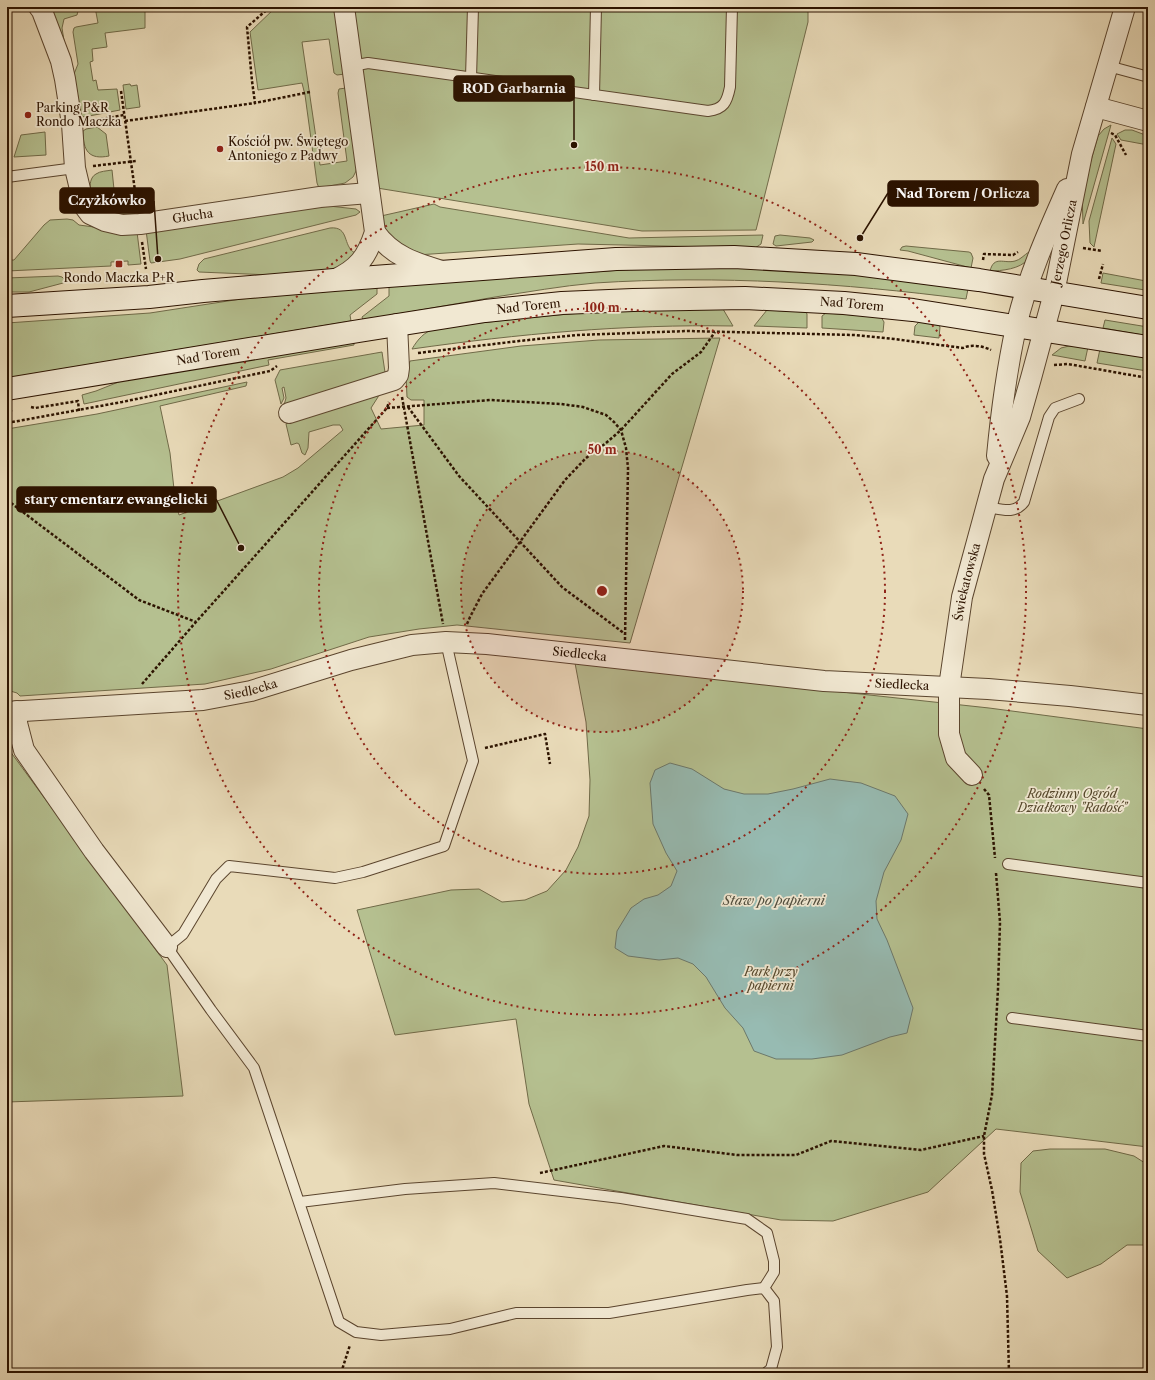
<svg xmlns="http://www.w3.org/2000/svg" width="1155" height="1380" font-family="'Libre Caslon Text',serif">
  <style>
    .green { fill: #b5c090; stroke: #706a48 }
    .water { fill: #97bbb2; stroke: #6c786b }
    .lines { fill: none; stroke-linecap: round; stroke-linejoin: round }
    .lane-casing { stroke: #5b452e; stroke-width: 12 }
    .street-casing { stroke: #5b452e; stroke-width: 22 }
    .secondary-casing { stroke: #2c1300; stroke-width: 24 }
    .path { stroke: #2c1300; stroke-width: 2.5; stroke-dasharray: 3 2; stroke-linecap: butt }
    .lane { stroke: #f1e8d2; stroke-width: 10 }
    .street { stroke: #f1e8d2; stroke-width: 20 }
    .secondary { stroke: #f1e8d2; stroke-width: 22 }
    .ring { fill: none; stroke: #8f2418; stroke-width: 2; stroke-dasharray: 2 4 }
    .poi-dot { fill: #8f2418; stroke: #f1e8d2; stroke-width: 1.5 }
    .labels { text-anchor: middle; stroke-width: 3.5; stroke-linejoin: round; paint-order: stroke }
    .poi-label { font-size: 12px; fill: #2c1300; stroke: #f1e8d2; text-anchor: start }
    .street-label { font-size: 12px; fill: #2c1300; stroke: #f1e8d2 }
    .park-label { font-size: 12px; font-style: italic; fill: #55472b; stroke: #f1e8d2 }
    .water-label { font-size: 13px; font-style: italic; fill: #514e3e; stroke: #f1e8d2 }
    .centre { fill: #8f2418; stroke: #f1e8d2; stroke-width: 2 }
    .ring-label { font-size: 12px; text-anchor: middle; font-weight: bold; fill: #8f2418; stroke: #f1e8d2; stroke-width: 3.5; stroke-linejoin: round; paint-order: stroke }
    .leader { fill: none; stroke: #2c1300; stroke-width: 1.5 }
    .callout-dot { fill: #2c1300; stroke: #f1e8d2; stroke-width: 1.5 }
    .callout { fill: #2c1300; stroke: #2c1300; stroke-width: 1.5 }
    .callout-label { font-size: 13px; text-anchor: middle; font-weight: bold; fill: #fff }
  </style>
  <rect width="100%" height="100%" fill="#e9dbb9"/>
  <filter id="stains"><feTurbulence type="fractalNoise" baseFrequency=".005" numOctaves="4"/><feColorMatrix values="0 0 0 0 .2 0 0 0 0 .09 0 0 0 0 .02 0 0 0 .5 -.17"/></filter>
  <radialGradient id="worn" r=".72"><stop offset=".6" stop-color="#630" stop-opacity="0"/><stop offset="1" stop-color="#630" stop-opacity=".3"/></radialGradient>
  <g class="green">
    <path d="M50,7H79L77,15L64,19L62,28L66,53Z"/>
    <path d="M95,7H145V28L105,33L107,47L92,49L93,61L90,62L93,81L96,80L98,90L117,89L120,110L84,117L81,115L74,74L78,64L73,32L74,28L76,27L98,23Z"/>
    <path d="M276,7H337L345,74L337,75L334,73L329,39L302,42L320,165L347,161L338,93L339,89L346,88L358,162L356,171L353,177L345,183L319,188L317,183L305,95L302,83L258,90L250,32Z"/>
    <path d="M352,7H808V22L756,230L642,231L377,188Z"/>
    <path d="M130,84L131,86L137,85L140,107L126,109L123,85Z"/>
    <path d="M1111,125L1083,224L1082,192L1098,136L1104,129Z"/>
    <path d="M97,127L106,134L109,156C89,160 83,151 83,131L86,129Z"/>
    <path d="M1125,130H1132L1148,136V145L1121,140L1117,134Z"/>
    <path d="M45,132L46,155L14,157L21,135Z"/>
    <path d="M1112,138L1116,144L1094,247L1090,243L1089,221Z"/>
    <path d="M112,170L115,199L132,197L135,214C122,215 112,215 101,209C91,204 85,180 96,174C100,171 107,171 112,170Z"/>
    <path d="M434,204L440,207L629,238L763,235L761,244L755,248L578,244L417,255L413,254L385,232L381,216Z"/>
    <path d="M329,206L356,209L360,212L356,215L180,259L151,263L150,261L146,230Z"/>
    <path d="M67,219L73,220L79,225L94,227L107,231L137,232L141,264L128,265V261L111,262V266L7,271V260H14L44,225L50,220Z"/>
    <path d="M330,228C350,226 342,246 355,253L348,262L332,270L271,275L199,272L197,270L199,264L204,259Z"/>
    <path d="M780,235L810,238L814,240L812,242L776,246L773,244L775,236Z"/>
    <path d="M906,246L969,252L971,253L973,258L971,268L908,251L900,250L902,247Z"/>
    <path d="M1029,252C1029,255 1029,257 1028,259C1021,269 1001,271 990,271C994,255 1004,264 1015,261C1020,260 1024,255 1029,252Z"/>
    <path d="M698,268C741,268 785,268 829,272C875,276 921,282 968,289L966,299C843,283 719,275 595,283C561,286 528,292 495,297C451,305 407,312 363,320L362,317L389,296V286L637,269Z"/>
    <path d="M1103,273L1146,281L1145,290L1101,283Z"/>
    <path d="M58,276L62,277L67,282L29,292H7V278Z"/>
    <path d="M377,287V294L350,315L351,321L7,378V323L150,313L241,299Z"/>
    <path d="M723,309L733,326C625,324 518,334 412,349C418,339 424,332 436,328C488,322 540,316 593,312C636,309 679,309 723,309Z"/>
    <path d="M767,310L806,312L807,314V328L754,326Z"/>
    <path d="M826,313L881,317L884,322L883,332L822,328V316Z"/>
    <path d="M1105,320L1148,327V336L1103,328Z"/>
    <path d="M919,322L938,324L940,327L939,338L914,335L915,326Z"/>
    <path d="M720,338L630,643L457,625L419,629L369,637L271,669L205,684L20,696L17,693L7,690V429L97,414L247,382L246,386L160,406L170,453L175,498L179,515L283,477L298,468L343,430L340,425H333L309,432L308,448L305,455L302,453L299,444L297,443L291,445L286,424L288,423L287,420L381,388L378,397L371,408L381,429L424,425V400H411L407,397L406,375L410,361L521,346L599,340Z"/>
    <path d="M354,342V345L268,360L269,365L84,404L82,395L96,391L121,381Z"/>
    <path d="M1069,346L1088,347L1085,361L1052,355L1061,348Z"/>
    <path d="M1100,349L1146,357L1148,360L1147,371L1097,363Z"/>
    <path d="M382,352L386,379L284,405L286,398L284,387L282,388L284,398L281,404L275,380L280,370Z"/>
    <path d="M575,663L989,708L1148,729V1147L996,1129L928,1192L833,1221L781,1220L554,1180L529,1104L516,1019L395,1035L357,910L451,890L479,889L502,902L525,900L547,891L566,870L578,847L589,816L590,780L586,722Z"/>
    <path d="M7,747L167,965L183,1096L7,1102Z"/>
    <path d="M1050,1149H1105L1134,1156L1148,1165V1245H1127L1101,1264L1067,1278L1038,1251L1020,1192L1021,1163L1033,1151Z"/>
  </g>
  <path class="water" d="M670,763L692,769L724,789L744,794H768L793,789L830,779L861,783L895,796L908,814L901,840L884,872L876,901L877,919L887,940L913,1008L907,1033L890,1037L842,1055L812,1059H776L754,1051L743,1028L725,1008L706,977L693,964L678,958L659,960L628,956L615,948L617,931L631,908L644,899L658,895L671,886L677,871L666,853L653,824L650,783L655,770Z"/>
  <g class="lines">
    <defs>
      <g id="lane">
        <path d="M352,66L368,63L708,111C724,109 727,102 730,87L732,7"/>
        <path d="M1108,66L1145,76"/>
        <path d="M471,78L473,7"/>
        <path d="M594,95L596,7"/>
        <path d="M7,177L75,168"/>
        <path d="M987,507C1001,509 1014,515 1024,502L1049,417L1055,408L1079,399"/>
        <path d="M446,642L473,761L444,846L363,872L335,878L229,866L216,879L183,934L167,947L211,1010L254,1068L339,1322L356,1332L381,1335L450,1329L516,1313H609L747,1290L764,1288L774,1301L777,1347L771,1369L766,1373"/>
        <path d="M1008,864L1148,883"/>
        <path d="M1012,1018L1148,1036"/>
        <path d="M300,1202L405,1189L494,1183L621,1198L747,1219L767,1233L774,1261V1272L764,1288"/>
      </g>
      <g id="street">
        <path id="s1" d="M39,7L42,11L61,61L65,79L72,124L75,168L84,206L90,214L105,221L122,225L140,224L320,197L369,193"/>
        <path d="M1096,107L1148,121"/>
        <path d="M375,232C392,256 415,263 442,271"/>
        <path d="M334,280C358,269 367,257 375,232L344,7"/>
        <path d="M289,413L394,380L398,375L399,368L397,324"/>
        <path d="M997,456C1001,413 1007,369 1016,327C1027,279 1047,234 1067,189"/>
        <path d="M17,711V723L24,750L94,851L167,947"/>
        <path id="s2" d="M7,712L203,700L251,691L351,660L412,645L446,642L487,644L824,681L988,689L1070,696L1148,705"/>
        <path id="s3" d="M972,775L956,758L949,734V687L962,597L994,479L1020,417L1031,378L1054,293L1082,154L1125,7"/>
      </g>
      <g id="secondary">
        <path d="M7,306L149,297L203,291L334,280L616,259L734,257L856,264L979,280L1148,308"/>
        <path id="s4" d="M7,389L359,331L485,311L562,303L633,300L745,298L844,303L913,310L1148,347"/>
      </g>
    </defs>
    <use href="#lane" class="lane-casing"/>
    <use href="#street" class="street-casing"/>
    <use href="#secondary" class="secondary-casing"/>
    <g class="path">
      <path d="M270,7L247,27L252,81L255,103L310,92"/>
      <path d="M121,91L137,205"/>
      <path d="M91,121L124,115"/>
      <path d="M125,121L255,103"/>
      <path d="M1111,133L1115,135L1126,155"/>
      <path d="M93,166L136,161"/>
      <path d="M142,242L146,269"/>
      <path d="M1083,248L1102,251"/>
      <path d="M983,260L984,254L1013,255L1018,252"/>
      <path d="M1099,279L1103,264"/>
      <path d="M418,353L519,341L577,335L688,331L855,335L894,339L963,348C971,344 983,346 991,350"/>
      <path d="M1054,365L1068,364L1148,378"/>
      <path d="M402,397L443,624"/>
      <path d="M31,407L35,408L78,401L79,411"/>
      <path d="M408,407L459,476L562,587L625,634"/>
      <path d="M387,408L490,400L561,404L583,407L606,415L614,422L621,430L626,448L628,468L625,640"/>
      <path d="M7,412L12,410"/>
      <path d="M7,423L122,402L270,371L277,366"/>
      <path d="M7,500L139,600L196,622"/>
      <path d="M467,624L470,617L482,594L565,480L586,458L606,443L621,430L672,374L701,352L715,332"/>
      <path d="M142,684L196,622L387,408L389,402"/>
      <path d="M485,748L545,734L550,764"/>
      <path d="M984,789L989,795L995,858"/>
      <path d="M996,873L1000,922L998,989L992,1095L984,1136V1154L992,1190L1000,1239L1007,1296L1009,1373"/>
      <path d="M540,1173L664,1146L737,1155H796L831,1141L921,1150L984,1136"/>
      <path d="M341,1373L350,1345"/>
    </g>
    <use href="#lane" class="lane"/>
    <use href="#street" class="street"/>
    <use href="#secondary" class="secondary"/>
  </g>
  <circle cx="602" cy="591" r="141" fill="#8f2418" fill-opacity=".12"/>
  <g class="ring">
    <circle cx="602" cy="591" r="141"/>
    <circle cx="602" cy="591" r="283"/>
    <circle cx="602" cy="591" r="424"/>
  </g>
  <g class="poi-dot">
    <circle cx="28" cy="115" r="4"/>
    <circle cx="220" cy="149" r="4"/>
    <rect x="115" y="260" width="8" height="8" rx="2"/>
  </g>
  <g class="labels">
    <g class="poi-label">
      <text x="36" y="112">Parking P&amp;R<tspan x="36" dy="14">Rondo Maczka</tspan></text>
      <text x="228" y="146">Kościół pw. Świętego<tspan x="228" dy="14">Antoniego z Padwy</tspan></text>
      <text x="119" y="282" text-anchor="middle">Rondo Maczka P+R</text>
    </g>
    <g class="street-label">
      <text dy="4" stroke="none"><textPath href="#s1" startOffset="321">Głucha</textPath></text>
      <text dy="4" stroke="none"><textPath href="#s3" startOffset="556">Jerzego Orlicza</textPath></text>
      <text dy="4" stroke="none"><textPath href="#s4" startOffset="852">Nad Torem</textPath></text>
      <text dy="4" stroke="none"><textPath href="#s4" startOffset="528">Nad Torem</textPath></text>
      <text dy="4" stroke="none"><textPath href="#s4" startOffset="204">Nad Torem</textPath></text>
      <text dy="4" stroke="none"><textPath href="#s3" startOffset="202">Świekatowska</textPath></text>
      <text dy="4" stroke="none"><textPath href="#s2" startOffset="581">Siedlecka</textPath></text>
      <text dy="4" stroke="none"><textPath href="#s2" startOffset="905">Siedlecka</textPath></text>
      <text dy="4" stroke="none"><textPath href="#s2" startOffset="245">Siedlecka</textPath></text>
    </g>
    <g class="park-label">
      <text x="1072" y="798">Rodzinny Ogród<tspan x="1072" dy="14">Działkowy "Radość"</tspan></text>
      <text x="771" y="976">Park przy<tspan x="771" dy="14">papierni</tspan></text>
    </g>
    <g class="water-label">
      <text x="774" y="905">Staw po papierni</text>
    </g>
  </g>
  <circle cx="602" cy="591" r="6" class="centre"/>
  <g class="ring-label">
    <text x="602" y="171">150 m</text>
    <text x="602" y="312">100 m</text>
    <text x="602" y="454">50 m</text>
  </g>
  <path class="leader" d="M574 145L574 88M860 238L888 193M158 259L154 201M241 548L216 499"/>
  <g class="callout-dot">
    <circle cx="574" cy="145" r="4"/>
    <circle cx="860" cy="238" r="4"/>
    <circle cx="158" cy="259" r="4"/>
    <circle cx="241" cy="548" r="4"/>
  </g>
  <g class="callout">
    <rect x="454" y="76" width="120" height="25" rx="4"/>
    <rect x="888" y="181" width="150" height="25" rx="4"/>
    <rect x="60" y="188" width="94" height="25" rx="4"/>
    <rect x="17" y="487" width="199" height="25" rx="4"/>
  </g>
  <g class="callout-label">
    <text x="514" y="93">ROD Garbarnia</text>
    <text x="963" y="198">Nad Torem / Orlicza</text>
    <text x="107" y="205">Czyżkówko</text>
    <text x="116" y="504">stary cmentarz ewangelicki</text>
  </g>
  <rect width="1155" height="1380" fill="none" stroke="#e9dbb9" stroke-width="24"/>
  <rect x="8" y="8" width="1139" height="1364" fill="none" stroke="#2c1300" stroke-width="2"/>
  <rect x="12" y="12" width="1131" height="1356" fill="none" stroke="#2c1300"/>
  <rect width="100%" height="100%" filter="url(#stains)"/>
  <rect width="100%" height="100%" fill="url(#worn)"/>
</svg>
